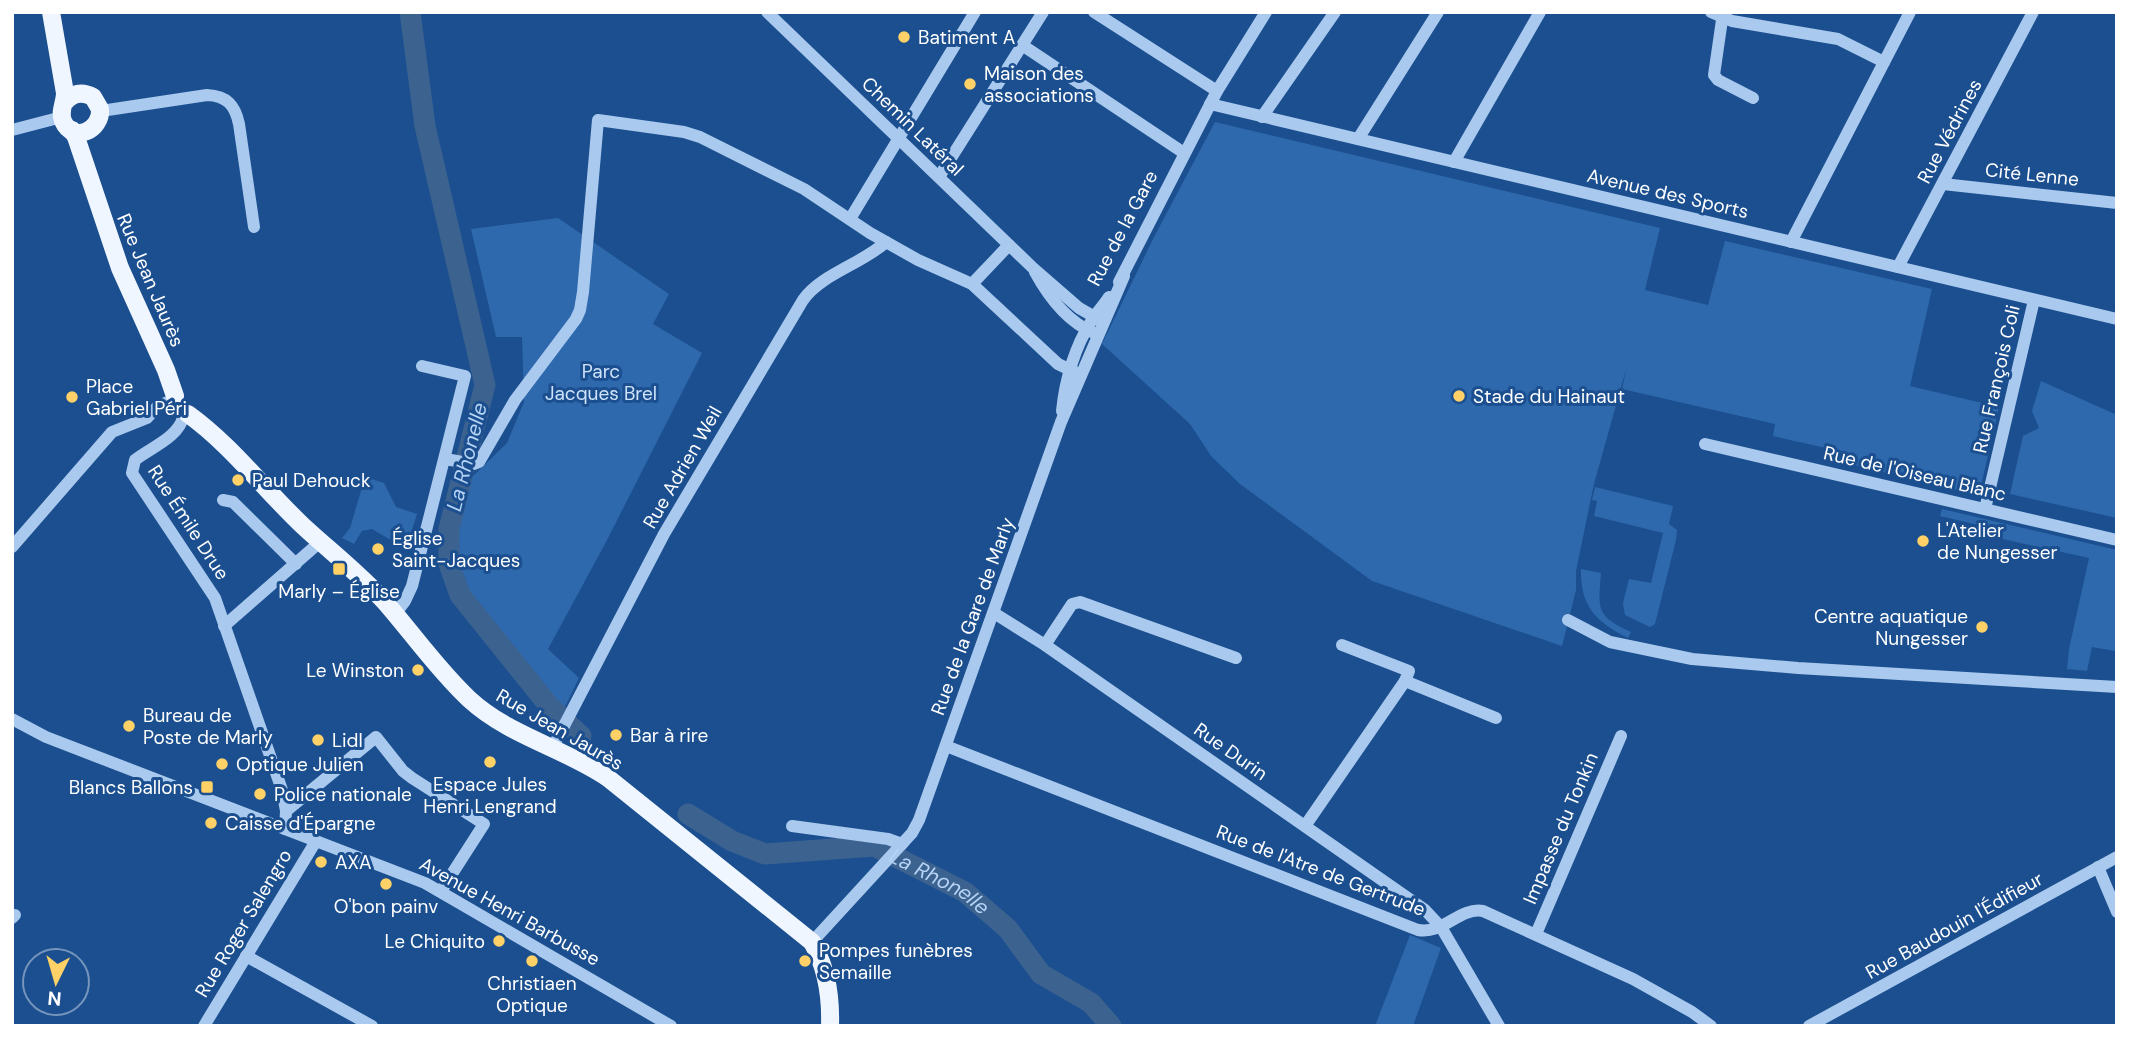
<svg xmlns="http://www.w3.org/2000/svg" width="2129" height="1038" font-family="'DM Sans',sans-serif">
  <style>
    .green { fill: #2e69ad }
    .lines { fill: none; stroke-linecap: round; stroke-linejoin: round }
    .river { stroke: #3c6290; stroke-width: 21 }
    .minor { stroke: #a9c9ee; stroke-width: 12 }
    .major { stroke: #f0f6ff; stroke-width: 18 }
    .poi-dot { fill: #ffd166; stroke: #1b4f8f; stroke-width: 2.5 }
    .labels { text-anchor: middle; stroke-width: 6; stroke-linejoin: round; paint-order: stroke }
    .poi-label { font-size: 19px; fill: #fff; stroke: #1b4f8f; text-anchor: start }
    .street-label { font-size: 19px; fill: #fff; stroke: #1b4f8f }
    .park-label { font-size: 19px; fill: #cfe3fa; stroke: #1b4f8f }
    .water-label { font-size: 21px; font-style: italic; fill: #b5d3f5; stroke: #1b4f8f }
  </style>
  <rect width="100%" height="100%" fill="#1b4f8f"/>
  <g class="green">
    <path d="M1215,122L1660,228L1645,290L1708,305L1725,241L1932,289L1910,386L1999,407L1981,486L1967,492L1846,463L1848,453L1773,436L1775,424L1622,389L1627,366L1594,484L1576,571V590L1562,646L1372,581L1240,484L1211,456L1190,424L1102,344L1154,237Z"/>
    <path d="M558,218L669,294L653,324L702,353L605,544L548,649L579,678L563,711L468,595L456,567V534L470,479L507,443L524,402L522,337H496L471,229Z"/>
    <path d="M2041,381L2117,415V518L2010,494L2023,436L2039,428L2032,411Z"/>
    <path d="M365,477L384,483L396,507L417,514L406,549L372,529L362,531L354,544L342,538L350,528Z"/>
    <path d="M1595,487L1673,506L1669,524L1677,530L1676,540L1655,624L1650,627L1625,615L1623,603L1629,579L1651,583L1663,533L1594,516L1597,501L1592,500Z"/>
    <path d="M1942,509L2117,550V634L2115,651L2092,647L2087,671L2067,669L2069,649L2089,558L1998,538L1991,528L1940,516Z"/>
    <path d="M1581,569L1601,573C1598,610 1596,616 1631,632L1628,638C1596,622 1580,606 1581,569Z"/>
    <path d="M1410,935L1441,948L1413,1026H1375Z"/>
  </g>
  <g class="lines">
    <g class="river">
      <path d="M410,12L425,126L485,385L449,529V564L460,595L550,707L581,736"/>
      <path id="s1" d="M688,814L732,841L765,854L874,846L965,892L1008,929L1041,974L1091,1003L1111,1026"/>
    </g>
    <g class="minor">
      <path d="M767,12L1033,268L1079,308L1100,320"/>
      <path d="M1094,12L1217,91"/>
      <path d="M1711,12L1732,21L1838,39L1884,62"/>
      <path d="M1723,13L1714,75L1718,80L1753,98"/>
      <path d="M1022,45L1184,153"/>
      <path d="M1210,104L2117,319"/>
      <path d="M101,111L207,95C227,96 235,105 239,124L254,227"/>
      <path d="M1262,117L1335,12"/>
      <path d="M12,130L62,117"/>
      <path d="M1358,139L1438,12"/>
      <path d="M1454,162L1540,12"/>
      <path d="M939,177L1043,12"/>
      <path d="M1943,184L2117,203"/>
      <path d="M850,219L975,12"/>
      <path d="M1791,242L1910,12"/>
      <path d="M1898,267L2033,12"/>
      <path d="M1035,272C1048,296 1068,322 1094,333"/>
      <path d="M1119,282L1217,91L1266,12"/>
      <path d="M972,284L1009,245"/>
      <path d="M1062,411C1065,380 1075,346 1092,320C1097,312 1104,305 1109,297"/>
      <path d="M183,417C179,437 150,448 135,460L132,473L215,598L282,790L286,811L285,829"/>
      <path d="M1705,444L2117,540"/>
      <path d="M445,459L474,464L479,462L515,400L576,319L580,310L583,292L598,120L684,132L700,137L804,189L870,233L918,260L972,284L1058,364L1081,375"/>
      <path d="M223,500L233,502L296,564"/>
      <path d="M1985,509L2034,300"/>
      <path d="M12,547L112,432L147,418L157,407L170,401"/>
      <path d="M994,613L1045,645L1425,910L1441,927L1499,1026"/>
      <path d="M395,614L405,601L412,586L465,376L422,366"/>
      <path d="M1568,620L1610,642L1692,659L1798,668L2117,687"/>
      <path d="M224,626L320,542"/>
      <path d="M1045,645L1072,604L1080,602L1236,658"/>
      <path d="M1342,645L1409,671L1405,681L1496,718"/>
      <path d="M12,719L46,737L425,883L671,1026"/>
      <path d="M946,746L1418,930C1443,935 1459,907 1483,911L1633,979L1692,1012L1711,1026"/>
      <path d="M553,747L664,534L803,300C821,274 862,264 886,242"/>
      <path d="M286,811L376,737L403,771L412,778L484,824L441,891"/>
      <path d="M792,826L888,839L902,844"/>
      <path d="M1305,826L1405,681"/>
      <path d="M2098,867L2117,912"/>
      <path d="M12,918L15,915"/>
      <path d="M1536,934L1621,736"/>
      <path d="M812,942L912,833L919,820L1061,422L1124,276"/>
      <path d="M246,956L372,1026"/>
      <path d="M204,1026L316,841"/>
      <path d="M1809,1026L2117,857"/>
    </g>
    <g class="major">
      <path d="M51,12L65,93C65,103 59,111 63,121C73,144 102,130 100,109L93,97C82,91 72,93 65,102"/>
      <path d="M72,130L76,137L120,268L166,370L175,396"/>
      <path d="M188,414C231,445 264,489 303,526C330,551 360,574 385,602C413,634 438,670 469,699C509,736 564,748 608,778L812,942C827,968 831,996 830,1026"/>
    </g>
  </g>
  <g class="poi-dot">
    <circle cx="904" cy="37" r="7"/>
    <circle cx="970" cy="84" r="7"/>
    <circle cx="1459" cy="396" r="7"/>
    <circle cx="72" cy="397" r="7"/>
    <circle cx="238" cy="480" r="7"/>
    <circle cx="1923" cy="541" r="7"/>
    <circle cx="378" cy="549" r="7"/>
    <rect x="332" y="562" width="14" height="14" rx="3.5"/>
    <circle cx="1982" cy="627" r="7"/>
    <circle cx="418" cy="670" r="7"/>
    <circle cx="129" cy="726" r="7"/>
    <circle cx="616" cy="735" r="7"/>
    <circle cx="318" cy="740" r="7"/>
    <circle cx="490" cy="762" r="7"/>
    <circle cx="222" cy="764" r="7"/>
    <rect x="200" y="780" width="14" height="14" rx="3.5"/>
    <circle cx="260" cy="794" r="7"/>
    <circle cx="211" cy="823" r="7"/>
    <circle cx="321" cy="862" r="7"/>
    <circle cx="386" cy="884" r="7"/>
    <circle cx="499" cy="941" r="7"/>
    <circle cx="532" cy="961" r="7"/>
    <circle cx="805" cy="961" r="7"/>
  </g>
  <g class="labels">
    <g class="poi-label">
      <text x="918" y="44">Batiment A</text>
      <text x="984" y="80">Maison des<tspan x="984" dy="22">associations</tspan></text>
      <text x="86" y="393">Place<tspan x="86" dy="22">Gabriel Péri</tspan></text>
      <text x="1473" y="403">Stade du Hainaut</text>
      <text x="252" y="487">Paul Dehouck</text>
      <text x="1937" y="537">L'Atelier<tspan x="1937" dy="22">de Nungesser</tspan></text>
      <text x="392" y="545">Église<tspan x="392" dy="22">Saint-Jacques</tspan></text>
      <text x="339" y="598" text-anchor="middle">Marly – Église</text>
      <text x="1968" y="623" text-anchor="end">Centre aquatique<tspan x="1968" dy="22">Nungesser</tspan></text>
      <text x="404" y="677" text-anchor="end">Le Winston</text>
      <text x="143" y="722">Bureau de<tspan x="143" dy="22">Poste de Marly</tspan></text>
      <text x="630" y="742">Bar à rire</text>
      <text x="332" y="747">Lidl</text>
      <text x="236" y="771">Optique Julien</text>
      <text x="490" y="791" text-anchor="middle">Espace Jules<tspan x="490" dy="22">Henri Lengrand</tspan></text>
      <text x="193" y="794" text-anchor="end">Blancs Ballons</text>
      <text x="274" y="801">Police nationale</text>
      <text x="225" y="830">Caisse d'Épargne</text>
      <text x="335" y="869">AXA</text>
      <text x="386" y="913" text-anchor="middle">O'bon painv</text>
      <text x="485" y="948" text-anchor="end">Le Chiquito</text>
      <text x="819" y="957">Pompes funèbres<tspan x="819" dy="22">Semaille</tspan></text>
      <text x="532" y="990" text-anchor="middle">Christiaen<tspan x="532" dy="22">Optique</tspan></text>
    </g>
    <g class="street-label">
      <text transform="translate(913 126) rotate(44)" y="7">Chemin Latéral</text>
      <text transform="translate(1949 131) rotate(-62)" y="7">Rue Védrines</text>
      <text transform="translate(2032 174) rotate(6)" y="7">Cité Lenne</text>
      <text transform="translate(1668 193) rotate(13)" y="7">Avenue des Sports</text>
      <text transform="translate(1122 228) rotate(-62)" y="7">Rue de la Gare</text>
      <text transform="translate(151 280) rotate(67)" y="7">Rue Jean Jaurès</text>
      <text transform="translate(1996 379) rotate(-77)" y="7">Rue François Coli</text>
      <text transform="translate(682 467) rotate(-60)" y="7">Rue Adrien Weil</text>
      <text transform="translate(1915 473) rotate(13)" y="7">Rue de l'Oiseau Blanc</text>
      <text transform="translate(189 522) rotate(57)" y="7">Rue Émile Drue</text>
      <text transform="translate(972 616) rotate(-70)" y="7">Rue de la Gare de Marly</text>
      <text transform="translate(560 729) rotate(30)" y="7">Rue Jean Jaurès</text>
      <text transform="translate(1231 751) rotate(35)" y="7">Rue Durin</text>
      <text transform="translate(1560 828) rotate(-67)" y="7">Impasse du Tonkin</text>
      <text transform="translate(1321 870) rotate(21)" y="7">Rue de l'Atre de Gertrude</text>
      <text transform="translate(510 911) rotate(29)" y="7">Avenue Henri Barbusse</text>
      <text transform="translate(243 923) rotate(-59)" y="7">Rue Roger Salengro</text>
      <text transform="translate(1954 925) rotate(-29)" y="7">Rue Baudouin l'Édifieur</text>
    </g>
    <g class="park-label">
      <text x="601" y="378">Parc<tspan x="601" dy="22">Jacques Brel</tspan></text>
    </g>
    <g class="water-label">
      <text transform="translate(467 457) rotate(-76)" y="7">La Rhonelle</text>
      <text dy="7" stroke="none"><textPath href="#s1" startOffset="271">La Rhonelle</textPath></text>
    </g>
  </g>
  <rect width="2129" height="1038" fill="none" stroke="#ffffff" stroke-width="28"/>
  <g transform="translate(56 982) rotate(185)"><circle r="33" fill="#1b4f8f" stroke="#7695bc" stroke-width="2"/>
  <path d="M0-5L12 26L0 18L-12 26Z" fill="#ffd166"/>
  <text y="-10" font-size="19" font-weight="bold" text-anchor="middle" fill="#ffffff">N</text>
  </g>
</svg>
